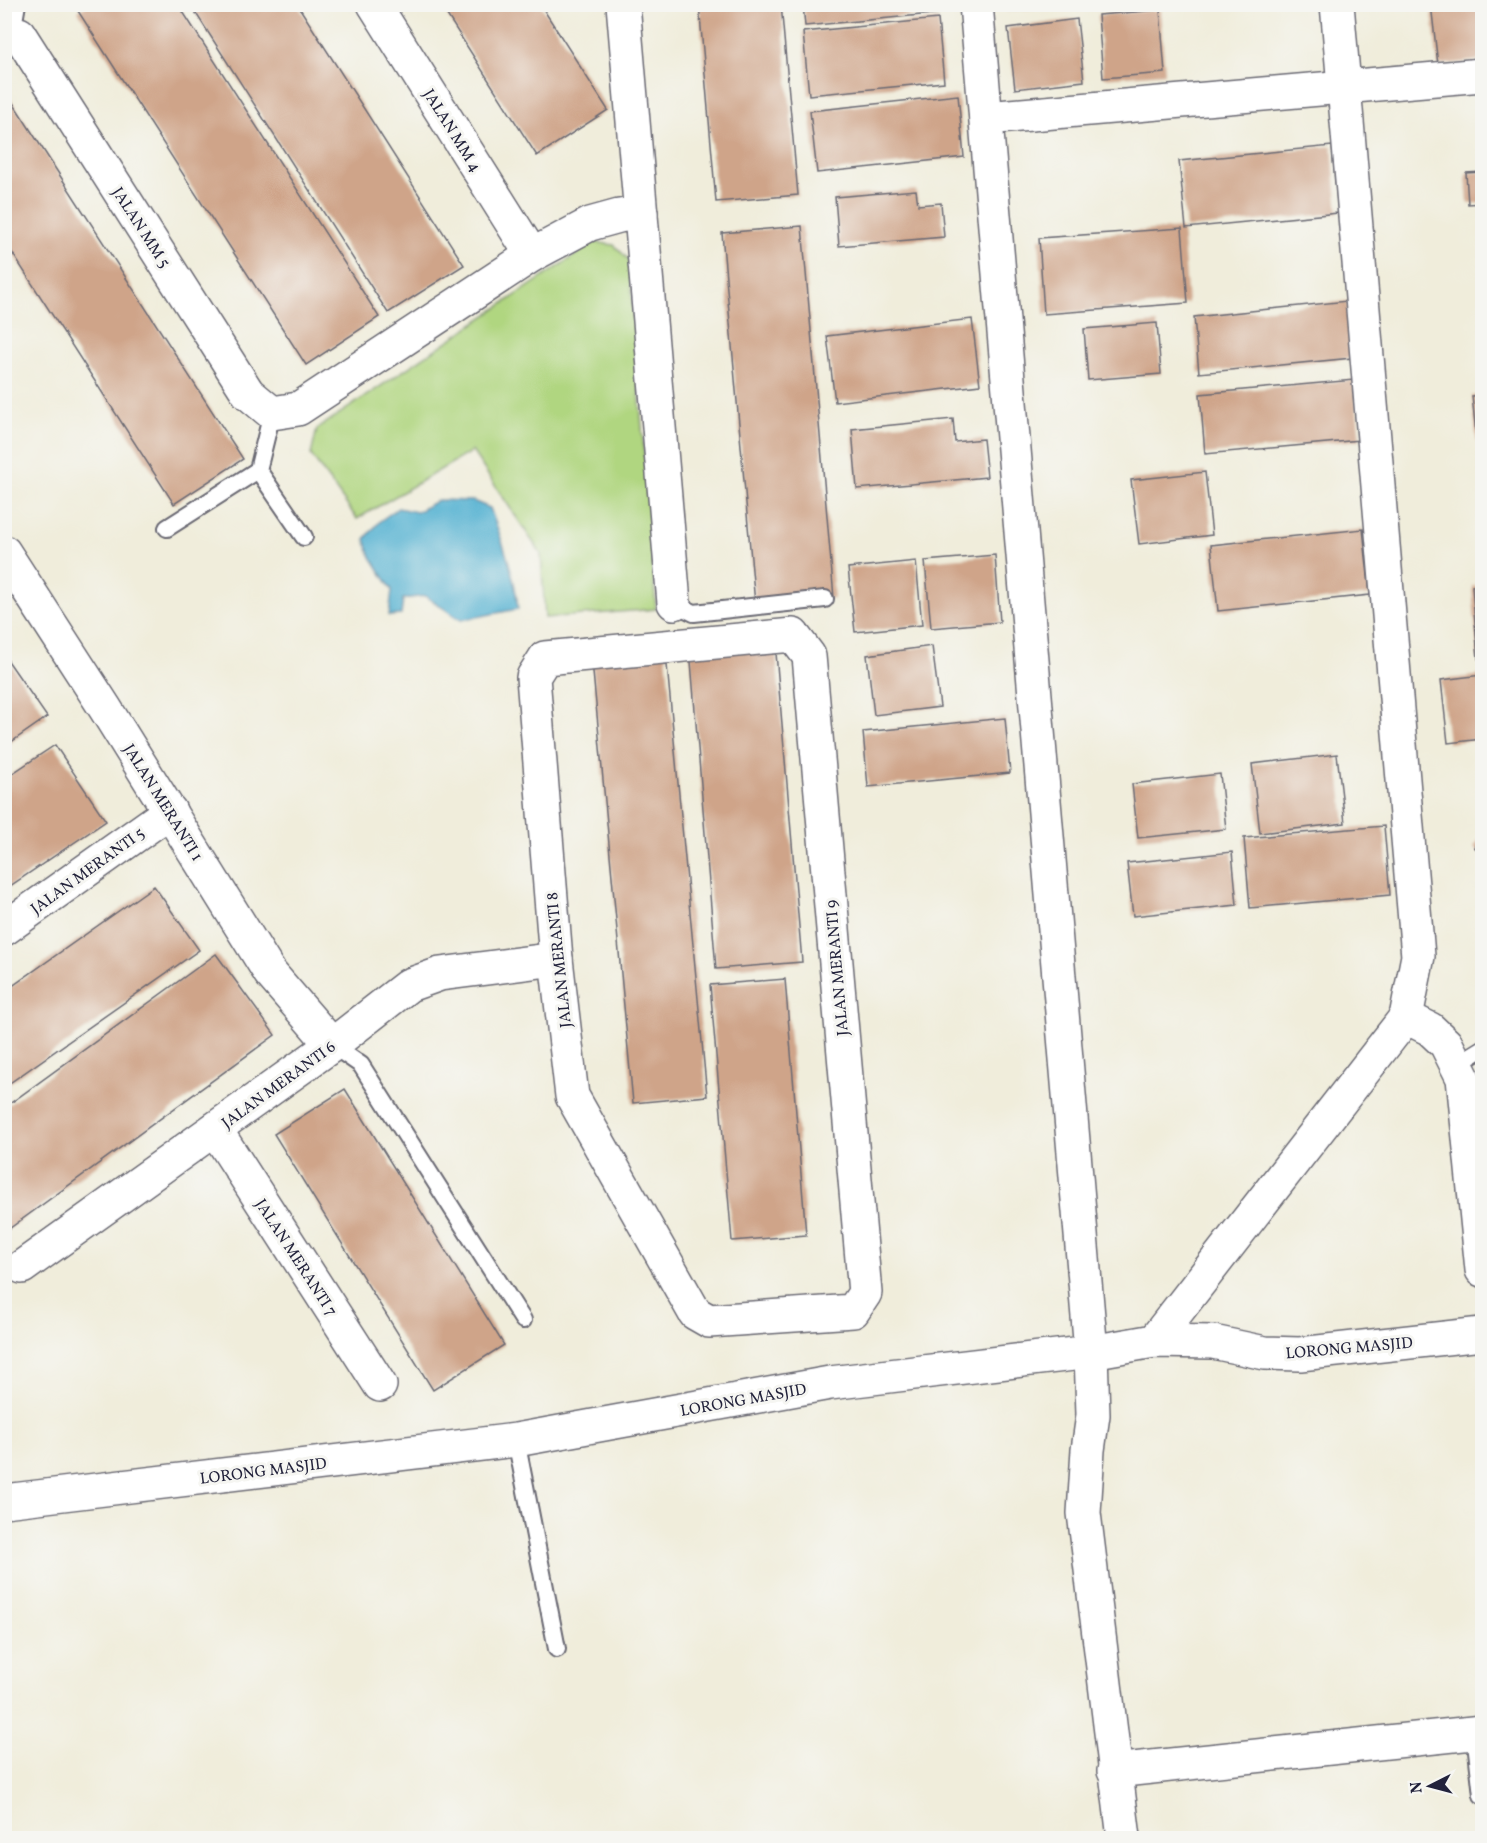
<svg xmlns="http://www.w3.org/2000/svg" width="1487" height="1843" font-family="Vollkorn,serif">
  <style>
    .green { fill: #b0d680; stroke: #697c5e; stroke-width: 1.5 }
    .water { fill: #52b1d1; stroke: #3a6a86; stroke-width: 1.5 }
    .building { fill: #cfa489 }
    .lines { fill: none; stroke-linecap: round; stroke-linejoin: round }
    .service-casing { stroke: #6a6973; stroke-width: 20 }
    .minor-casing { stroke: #6a6973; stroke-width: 36 }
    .service { stroke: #fff; stroke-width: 16 }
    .minor { stroke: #fff; stroke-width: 33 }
    .labels { text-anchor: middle; stroke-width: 6; stroke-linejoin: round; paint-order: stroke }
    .street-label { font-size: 16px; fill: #22223b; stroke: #f6f6f2 }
  </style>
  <rect width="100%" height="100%" fill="#f6f6f2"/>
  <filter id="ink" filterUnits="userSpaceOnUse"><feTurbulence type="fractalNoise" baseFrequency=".0167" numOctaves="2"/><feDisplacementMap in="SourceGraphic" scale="12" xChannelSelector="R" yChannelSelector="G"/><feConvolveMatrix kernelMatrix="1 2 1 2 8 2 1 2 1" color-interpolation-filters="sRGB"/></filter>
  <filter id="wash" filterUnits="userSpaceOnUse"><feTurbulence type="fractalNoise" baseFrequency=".008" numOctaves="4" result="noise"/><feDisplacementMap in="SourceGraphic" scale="24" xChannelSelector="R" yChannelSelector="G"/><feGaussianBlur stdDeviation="1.35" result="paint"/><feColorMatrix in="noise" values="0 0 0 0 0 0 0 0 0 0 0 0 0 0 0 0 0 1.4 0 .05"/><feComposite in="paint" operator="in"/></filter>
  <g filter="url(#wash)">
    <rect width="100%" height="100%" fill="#f0eddb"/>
    <path class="green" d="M595,242L614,245L629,260L656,609L545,618L541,554L472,451L357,519L311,455L317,429Z"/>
    <path class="water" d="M438,500L473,501L490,508C502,541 515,574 518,609L461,620L425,596L403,599L401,615L389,616L392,590L371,557L365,539L380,521L398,508L417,512Z"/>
    <g id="blocks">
      <g class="building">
        <path d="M89,4H178L379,317L306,365L78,11Z"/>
        <path d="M190,4H297L464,265L388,313Z"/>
        <path d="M440,4H540L608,110L537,156Z"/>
        <path d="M699,4H781L798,195L716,202Z"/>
        <path d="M803,4H941L942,13L805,26Z"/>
        <path d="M1006,4H1057L1058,6L1007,11Z"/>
        <path d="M1431,4H1482V60L1438,65Z"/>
        <path d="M1160,10L1165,73L1103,78L1098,15Z"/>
        <path d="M938,19L944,82L809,95L803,32Z"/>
        <path d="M1077,19L1084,81L1015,89L1008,28Z"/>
        <path d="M4,89L243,459L174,504L4,240Z"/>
        <path d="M958,95L964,157L817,173L810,111Z"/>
        <path d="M1332,146L1338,213L1186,228L1179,161Z"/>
        <path d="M1482,172V203L1468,204L1466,173Z"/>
        <path d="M916,190L918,205L941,203L944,237L839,246L835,197Z"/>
        <path d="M802,226L834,598L755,604L722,233Z"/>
        <path d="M1182,228L1188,303L1044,314L1039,238Z"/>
        <path d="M1347,301L1352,358L1199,373L1194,317Z"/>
        <path d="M972,319L980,385L835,402L827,336Z"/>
        <path d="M1157,323L1161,374L1088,380L1084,329Z"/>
        <path d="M1354,380L1360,440L1205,454L1200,394Z"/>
        <path d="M1482,395V443H1477L1472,396Z"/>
        <path d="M953,419L955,442L983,439L987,477L857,489L852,429Z"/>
        <path d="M1205,472L1212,535L1139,544L1131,480Z"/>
        <path d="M1363,529L1370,595L1218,611L1211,545Z"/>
        <path d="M995,555L1000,622L931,628L925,561Z"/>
        <path d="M916,561L922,625L855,632L848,568Z"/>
        <path d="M1482,585V659H1478L1472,586Z"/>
        <path d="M775,641L802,962L716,969L690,649Z"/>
        <path d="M932,646L940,707L874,715L867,655Z"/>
        <path d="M666,654L707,1096L633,1103L592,661Z"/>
        <path d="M4,655L47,717L4,747Z"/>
        <path d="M1482,675V739L1448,743L1441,680Z"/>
        <path d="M1005,718L1010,773L868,787L863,732Z"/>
        <path d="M55,745L106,821L4,890V779Z"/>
        <path d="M1337,754L1345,823L1260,833L1252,764Z"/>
        <path d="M1220,774L1226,829L1138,838L1132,784Z"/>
        <path d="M1384,826L1390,895L1250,908L1244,838Z"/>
        <path d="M1482,836V854L1474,847Z"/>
        <path d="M1232,852L1237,905L1133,916L1127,863Z"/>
        <path d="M154,886L199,950L4,1087V992Z"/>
        <path d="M216,954L275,1035L6,1231L4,1108Z"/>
        <path d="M785,979L806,1235L732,1241L710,985Z"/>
        <path d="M345,1089L504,1345L433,1390L274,1134Z"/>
      </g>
    </g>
  </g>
  <g filter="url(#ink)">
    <use href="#blocks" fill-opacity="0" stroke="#6a6973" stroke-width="1.5"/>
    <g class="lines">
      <defs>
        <g id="service">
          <path d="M17,4L14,21L19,34"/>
          <path d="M272,413L258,470L304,537"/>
          <path d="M167,528L258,470"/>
          <path d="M674,603L694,613L825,599"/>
          <path d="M332,1045L361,1065L523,1320"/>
          <path d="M1456,1065L1482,1049"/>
          <path d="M516,1440L557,1649"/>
          <path d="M1475,1733L1482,1795"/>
        </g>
        <g id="minor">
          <path d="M374,4L532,255"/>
          <path d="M623,4L674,603"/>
          <path d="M976,4L1091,1352L1093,1415L1088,1450L1084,1513L1124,1838"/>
          <path d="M19,34L248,393L272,413L298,409L532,255L590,224L619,216L641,213"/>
          <path d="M986,118L1482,75"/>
          <path d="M4,552L105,708L270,973L332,1045"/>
          <path d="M793,635L809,656L865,1293L853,1311L709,1321L695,1313L572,1096L556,959L533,677L545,658Z"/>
          <path d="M4,929L170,811"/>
          <path d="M1406,1017L1430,1029L1446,1044L1463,1078L1482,1270"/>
          <path d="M215,1129L380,1385"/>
          <path d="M22,1267L332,1045L409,985L440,974L556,959"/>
          <path d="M1154,1341L1406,1017L1418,956L1337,4"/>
          <path d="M4,1501L516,1440L830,1383L1091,1352L1154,1341L1213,1342L1265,1353L1300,1354L1482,1334"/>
          <path d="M1114,1771L1482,1732"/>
        </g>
      </defs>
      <use href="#service" class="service-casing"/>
      <use href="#minor" class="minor-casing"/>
      <use href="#service" class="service"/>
      <use href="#minor" class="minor"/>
    </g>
  </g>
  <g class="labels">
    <g class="street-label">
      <text transform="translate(453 130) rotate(58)" y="6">JALAN MM 4</text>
      <text transform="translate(142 227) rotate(57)" y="6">JALAN MM 5</text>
      <text transform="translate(164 802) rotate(58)" y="6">JALAN MERANTI 1</text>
      <text transform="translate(87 870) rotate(-36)" y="6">JALAN MERANTI 5</text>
      <text transform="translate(558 960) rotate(-96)" y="6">JALAN MERANTI 8</text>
      <text transform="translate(836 968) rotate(-95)" y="6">JALAN MERANTI 9</text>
      <text transform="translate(278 1084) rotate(-36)" y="6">JALAN MERANTI 6</text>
      <text transform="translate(297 1257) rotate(57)" y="6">JALAN MERANTI 7</text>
      <text transform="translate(1349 1347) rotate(-5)" y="6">LORONG MASJID</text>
      <text transform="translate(743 1399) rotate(-10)" y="6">LORONG MASJID</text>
      <text transform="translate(263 1470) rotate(-7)" y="6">LORONG MASJID</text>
    </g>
  </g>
  <rect width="1487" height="1843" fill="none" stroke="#f6f6f2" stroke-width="24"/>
  <g transform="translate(1430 1786) rotate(264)" stroke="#f6f6f2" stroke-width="4.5" paint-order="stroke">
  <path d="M0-4.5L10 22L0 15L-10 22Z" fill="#22223b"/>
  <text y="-9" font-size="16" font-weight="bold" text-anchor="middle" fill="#22223b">N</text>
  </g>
</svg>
